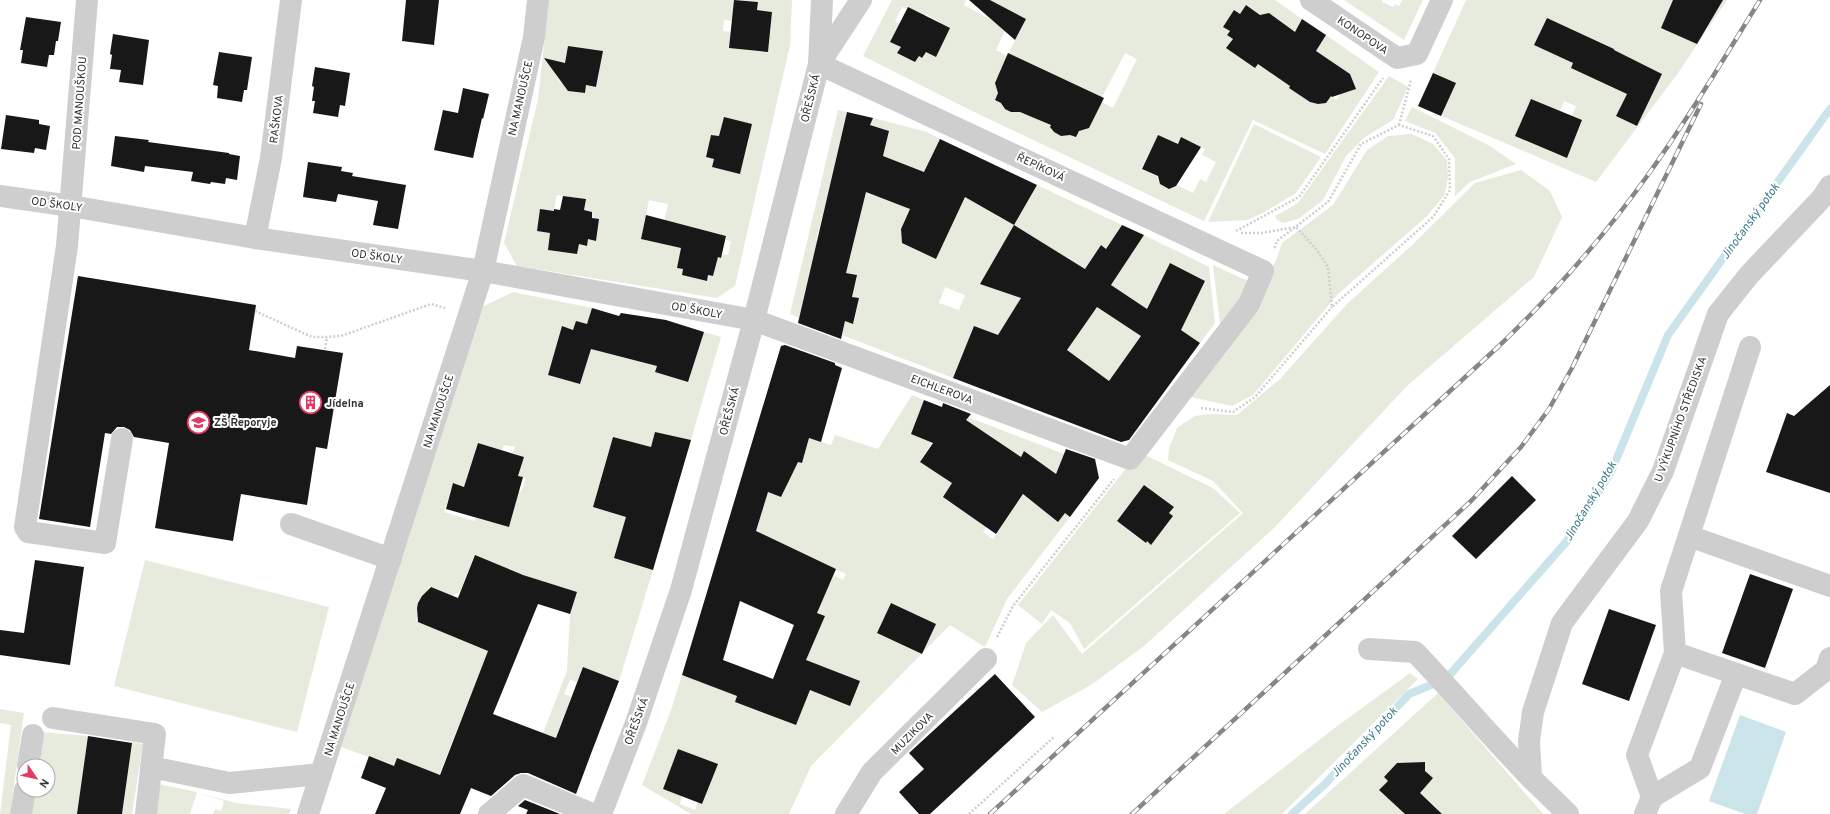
<svg xmlns="http://www.w3.org/2000/svg" width="1830" height="814" font-family="Overpass,sans-serif">
  <style>
    .green { fill: #e7ebdd; fill-rule: evenodd }
    .water { fill: #cbe4ea }
    .lines { fill: none; stroke-linecap: round; stroke-linejoin: round }
    .stream { stroke: #cbe4ea; stroke-width: 8 }
    .building { fill: #181818; fill-rule: evenodd }
    .path { stroke: #cecece; stroke-width: 2.5; stroke-dasharray: 2 2; stroke-linecap: butt }
    .minor { stroke: #cecece; stroke-width: 22 }
    .rail-casing { stroke: #868686; stroke-width: 4.5 }
    .rail { stroke: #fff; stroke-width: 3; stroke-dasharray: 9; stroke-linecap: butt }
    .labels { text-anchor: middle; stroke-width: 4; stroke-linejoin: round; paint-order: stroke }
    .street-label { font-size: 11px; fill: #313131; stroke: #fff }
    .poi-label { font-size: 11px; font-weight: bold; fill: #313131; stroke: #fff; text-anchor: start }
    .water-label { font-size: 12px; font-style: italic; fill: #3e7b8c; stroke: #fff }
  </style>
  <rect width="100%" height="100%" fill="#fff"/>
  <g class="green">
    <path d="M549,0H734L732,21L724,20L723,31L731,32L768,52L772,12L757,10L758,2L736,0H792L790,45L735,286L717,298L517,266L504,243L538,99ZM568,46L602,51L598,81L596,87L586,85L585,93L573,92L574,84L560,82L556,75L557,68L563,65V62L565,63ZM711,135L749,140L740,173L712,167L714,159L706,156ZM557,195L586,199L584,210L592,212L596,240L588,239L587,245L579,244L577,254L548,250L550,233L537,231L540,210L554,211ZM649,200L668,204L659,243L641,239ZM687,226L726,236V240L731,241L728,255L722,254L721,257H718L713,276L708,275L706,281L682,275L683,269L677,268Z"/>
    <path d="M892,0H966L964,5L1006,28L996,50L1007,56L1026,19L990,0H1275L1302,19L1288,49L1289,88L1305,98L1331,96L1336,100L1343,91L1348,92L1352,90L1316,51L1326,35L1379,72L1325,154L1253,120L1204,221L968,109L863,56ZM1246,5L1260,15L1269,13L1276,18L1278,23L1227,48L1233,39L1227,35L1230,31L1223,27L1234,10L1240,14ZM902,7L925,16L926,14L941,23L915,62L898,53L901,47L900,24L895,21ZM1125,53L1137,59L1113,108L1100,101ZM1004,75L1067,134L1065,136L1055,133L1053,128L1050,126L1051,124L1017,111L1013,112L1005,109L995,83L997,77ZM1158,135L1178,144L1181,138L1205,149L1202,155L1216,162L1206,182L1200,179L1193,193L1177,185L1169,189L1160,184L1157,176L1141,169Z"/>
    <path d="M1344,0H1383L1382,2L1393,7L1395,4L1399,6L1402,0H1423L1404,40Z"/>
    <path d="M1466,0H1727L1678,73L1596,182L1418,106ZM1547,18L1614,49L1600,81L1571,68L1573,63L1534,45ZM1642,64L1662,74L1637,126L1616,116ZM1531,99L1560,111L1564,101L1576,106L1572,116L1582,121L1567,158L1515,136Z"/>
    <path d="M1389,76L1408,87L1393,120L1365,137L1346,156L1323,200L1298,219L1283,223L1277,220L1275,216L1297,204Z"/>
    <path d="M1412,107L1490,146L1516,164L1470,182L1455,196V158L1435,133L1405,121Z"/>
    <path d="M838,110L847,112L835,163L881,165L889,131L870,125L873,118L927,132L940,139L930,159L946,167L960,208L983,159L993,164L983,186L1002,208L997,216L1014,225L1037,185L1122,225L1106,249L1101,245L1090,273L1057,275L1067,258L1040,242L1010,294L1021,298L1002,337L974,326L953,378L842,335L845,321L854,323L859,299L852,297L857,275L812,265L799,318L790,314ZM913,168L925,172L897,204ZM828,195L862,204L852,249L816,241ZM905,219L946,237L936,259L902,243L901,229ZM945,287L965,295L959,310L939,303Z"/>
    <path d="M1254,124L1321,157L1296,193L1263,213L1247,220L1208,222Z"/>
    <path d="M1412,134L1433,144L1447,160L1448,177L1445,194L1427,216L1338,294L1253,395L1232,406L1191,397L1252,308L1276,260L1282,243L1333,205L1367,150L1388,136Z"/>
    <path d="M1521,170L1550,191L1562,217L1534,277L1407,386L1275,527L1144,646L1091,685L1042,712L1012,685L1026,643L1053,615L1082,654L1243,513L1213,481L1168,460L1169,448L1177,428L1195,416L1210,414L1237,415L1280,379L1347,304L1411,246L1475,183Z"/>
    <path d="M1144,235L1209,267L1215,323L1200,343L1179,328L1114,374L1109,381L1007,340L1089,318L1113,286L1111,285ZM1170,263L1205,281L1187,317L1152,299Z"/>
    <path d="M1213,265L1248,281L1239,302L1220,324Z"/>
    <path d="M513,292L592,308L587,324L573,330L562,327L548,375L580,384L591,347L648,317L668,321L657,359L659,360L655,372L687,382L704,332L721,337L691,440L655,433L639,485L675,496L665,529L614,558L653,570L619,681L583,667L577,682L570,680L564,694L571,697L563,720L599,734L592,751L543,733L567,671L570,614L577,593L519,574L439,775L397,759L394,766L338,746L482,307ZM613,437L628,441L609,512L593,507ZM478,443L502,450L504,445L515,447L513,453L524,457L518,476L526,478L521,492L513,490L516,502L509,527L476,518L474,521L444,512L453,483L464,487ZM474,556L505,567L480,648L416,620C419,614 415,610 418,604C421,598 427,593 429,586L452,596L460,592Z"/>
    <path d="M912,395L924,400L911,434L922,438L935,437L920,462L932,470L968,417L1064,454L1052,484L1058,521L1065,513L1070,517L1007,599L985,647L950,625L811,766L789,814H691L642,785L671,710L682,675L737,696L736,703L796,725L809,692L798,657L788,642L793,625L817,635L825,616L740,578L810,575L830,584L834,575L843,580L846,574L756,531L768,492L781,497L787,485L745,465L751,447L802,463L809,438L831,445L835,435L878,449ZM986,433L1002,445L943,497ZM1024,452L1043,465L993,539L983,532L993,517L984,510ZM891,603L936,624L921,654L877,633ZM678,749L717,764L702,804L698,802L695,810L680,804L682,796L663,789Z"/>
    <path d="M1139,452L1213,488L1240,513L1084,649L1070,623L1051,610L1042,624L1018,605ZM1144,485L1174,507L1169,513L1173,517L1151,544L1147,541L1145,543L1117,521Z"/>
    <path d="M145,560L329,607L297,732L114,686Z"/>
    <path d="M1410,673L1418,679L1282,814H1224L1332,730Z"/>
    <path d="M1438,693L1543,814H1435L1438,810L1429,801L1416,796L1433,778L1425,771L1424,762L1397,763L1384,777L1388,781L1405,814H1305Z"/>
    <path d="M0,709L24,713L10,814H0L11,725L0,723Z"/>
    <path d="M42,732L88,736L77,814H32L35,790H48V766H38Z"/>
    <path d="M132,742L143,744L132,814H122Z"/>
    <path d="M159,784L197,792L190,814H156Z"/>
    <path d="M198,793L236,803L291,809L289,814H213L215,809L221,811L224,801Z"/>
  </g>
  <path class="water" d="M1740,715L1786,732L1757,814H1745L1709,801Z"/>
  <g class="lines">
    <path class="stream" d="M1292,814L1325,784L1409,694L1446,679L1567,541L1611,472L1668,335L1830,109"/>
  </g>
  <g class="building">
    <path d="M406,0H439L434,45L402,41Z"/>
    <path d="M734,0L758,2L757,10L772,12L768,52L729,48Z"/>
    <path d="M969,0H990L1026,19L1015,40Z"/>
    <path d="M1673,0H1723L1697,44L1661,28Z"/>
    <path d="M1246,5L1260,15L1269,13L1295,32L1302,19L1326,35L1316,51L1350,74L1356,89L1332,97L1331,96L1326,103L1318,104L1310,102L1289,88L1290,86L1258,64L1255,68L1226,48L1233,39L1227,35L1230,31L1223,27L1234,10L1240,14Z"/>
    <path d="M908,7L950,28L936,57L926,52L922,58L919,56L915,62L897,53L901,47L890,42Z"/>
    <path d="M26,17L61,22L58,41H56L54,55H49L47,67L21,63L23,50H20Z"/>
    <path d="M1547,18L1614,49V50L1662,74L1637,126L1616,116L1627,94L1571,68L1573,63L1534,45Z"/>
    <path d="M113,34L149,40L143,85L119,82L121,70L110,69L112,55L110,54Z"/>
    <path d="M568,46L603,51L596,87L586,85L585,93L568,91L544,58L565,63Z"/>
    <path d="M219,52L252,57L247,90H244L242,102L217,98L218,86L213,85Z"/>
    <path d="M1008,53L1104,98L1089,128L1079,131L1076,137L1070,135L1061,136L1054,132L1050,127L1051,125L1020,112H1011L1005,109L1001,103L995,100L998,93L995,83Z"/>
    <path d="M315,67L350,73L345,106L340,105L338,117L313,113L315,101H312L314,87L312,86Z"/>
    <path d="M1433,73L1456,83L1441,116L1418,106Z"/>
    <path d="M463,88L489,94L483,119L482,118L473,158L434,150L443,110L458,113Z"/>
    <path d="M1531,99L1582,120L1567,158L1515,136Z"/>
    <path d="M847,112L873,118L870,125L889,131L883,156L924,172L940,139L1037,185L1014,225L965,197L936,259L902,243L901,229L910,209L866,192L846,273L857,275L852,297L859,298L853,324L845,321L841,339L798,323Z"/>
    <path d="M6,115L39,120V124L50,126L46,150L35,148L34,153L1,149Z"/>
    <path d="M724,117L752,124L740,174L712,167L714,159L706,157L711,135L719,136Z"/>
    <path d="M1158,135L1178,144L1181,137L1201,147L1176,186L1169,189L1160,184L1158,176L1142,169Z"/>
    <path d="M115,136L149,140L148,142L229,153V154L240,156L237,180L226,178L225,184L211,182L210,184L191,181L193,172L145,166L144,172L111,166Z"/>
    <path d="M308,162L342,167L341,171L353,173L352,176L406,185L398,229L373,225L378,201L338,194L336,202L303,197Z"/>
    <path d="M563,196L586,199L584,210L592,212V218L599,219L596,241L588,239L587,246L579,244L577,254L548,250L550,233L537,231L540,209L554,211V209L560,210Z"/>
    <path d="M646,215L726,236L721,258L718,257L713,276L708,275L707,281L682,275L683,269L677,268L681,248L641,239Z"/>
    <path d="M1014,225L1085,269L1101,245L1106,249L1122,225L1144,235L1111,285L1147,309L1170,263L1205,281L1181,330L1200,343L1129,440L1121,442L953,378L974,326L998,335L1021,298L980,284ZM1097,307L1141,336L1109,381L1067,350Z"/>
    <path d="M78,276L256,305L249,350L295,358L297,346L343,353L327,449L316,447L307,505L241,494L233,541L155,528L169,443L134,437L130,430L124,427H117L111,434L105,433L90,527L39,519Z"/>
    <path d="M592,308L619,316L621,313L666,320L704,332L688,382L655,372L657,366L591,349L580,384L548,375L562,326L573,330L576,321L587,324Z"/>
    <path d="M785,345L835,363V365L842,368L821,442L809,438L802,463L798,462L781,497L768,492L756,531L836,569L817,613L825,616L806,660L860,681L850,706L810,690L796,725L735,702L737,696L682,675L781,346ZM740,601L794,625L773,679L723,660Z"/>
    <path d="M1830,385V493L1766,472L1787,413L1794,416Z"/>
    <path d="M924,400L942,407L943,403L971,414L966,420L1021,457L1024,451L1056,474L1066,449L1095,459L1099,478L1070,517L1065,513L1058,522L1023,494L996,534L943,497L952,483L920,462L933,443L911,434Z"/>
    <path d="M655,432L691,440L653,570L614,558L626,517L593,507L613,437L651,447Z"/>
    <path d="M478,443L524,457L518,476L523,477L509,527L446,509L453,483L464,487Z"/>
    <path d="M1512,476L1536,500L1476,559L1452,536Z"/>
    <path d="M1144,485L1174,507L1169,513L1173,516L1151,545L1147,541L1146,543L1117,521Z"/>
    <path d="M475,555L523,575L577,592L570,614L538,604L493,714L556,738L583,667L619,681L592,751L576,794L528,773H521L515,775L491,796L471,788L460,814H375L386,788L361,778L369,756L394,766L397,758L440,775L488,651L418,622L417,608L418,603L422,596L431,587L458,598Z"/>
    <path d="M35,560L84,567L70,665L0,655V630L24,633Z"/>
    <path d="M1750,574L1793,589L1765,668L1722,653Z"/>
    <path d="M891,603L936,624L922,654L877,633Z"/>
    <path d="M1609,609L1656,625L1629,701L1582,684Z"/>
    <path d="M995,674L1035,717L930,814H919L899,792L924,769L909,753Z"/>
    <path d="M88,736L132,743L122,814H77Z"/>
    <path d="M678,749L718,764L702,804L663,789Z"/>
    <path d="M1425,762V771L1433,778L1420,793L1442,814H1405L1379,790L1388,781L1384,777L1397,763Z"/>
    <path d="M525,800L560,814H526L528,810L518,806Z"/>
  </g>
  <g class="lines">
    <g class="path">
      <path d="M1399,125L1411,80"/>
      <path d="M1236,231L1299,197L1383,78"/>
      <path d="M1241,233H1262L1296,227L1316,249L1328,267L1332,307L1433,217L1450,190L1449,159L1433,136L1399,125L1361,144L1328,202L1277,241L1274,249"/>
      <path d="M255,311L312,337H327L341,336L431,304L445,308"/>
      <path d="M325,349L327,337"/>
      <path d="M1201,408L1233,412L1255,397L1332,307"/>
      <path d="M997,637L1013,606L1114,479"/>
      <path d="M969,814L1055,736"/>
    </g>
    <g class="minor">
      <path d="M87,0L67,246L25,527L28,532L105,543L122,439"/>
      <path d="M1311,0L1397,58L1417,54L1442,0"/>
      <path d="M0,196L71,206L255,238L483,271L754,320L1130,459L1249,304L1263,271L819,64L861,0"/>
      <path d="M255,238L271,158L291,0"/>
      <path d="M291,524L391,559"/>
      <path d="M1689,536L1830,586"/>
      <path d="M1369,649L1415,652C1454,693 1491,737 1531,778"/>
      <path d="M1675,653L1795,694L1826,670L1830,658"/>
      <path d="M53,718L155,734L146,814"/>
      <path d="M28,766L33,735"/>
      <path d="M151,767L229,783L321,774"/>
      <path d="M1652,797L1700,768L1736,674"/>
      <path d="M21,814L25,790"/>
      <path d="M308,814L483,271L534,37L538,0"/>
      <path d="M489,814L523,785L592,814"/>
      <path d="M601,814L636,723L681,590L754,320L819,64L822,0"/>
      <path d="M846,814L872,772L986,659"/>
      <path d="M1568,814L1531,778L1529,741L1533,712L1562,623L1638,521L1663,471L1718,314L1749,275L1822,198L1830,186"/>
      <path d="M1645,814L1652,797L1637,755L1675,653L1671,591L1750,347"/>
    </g>
    <defs>
      <g id="rail">
        <path d="M990,814L1499,346C1552,295 1602,239 1645,179C1686,122 1723,60 1760,0"/>
        <path d="M1132,814L1471,501L1521,447L1549,409L1572,368L1701,104"/>
      </g>
    </defs>
    <use href="#rail" class="rail-casing"/>
    <use href="#rail" class="rail"/>
  </g>
  <defs>
    <symbol id="building-ring" viewBox="-11 -11 22 22"><circle r="9.5" fill="#fff" stroke="#e13b64" stroke-width="1.5"/><path d="M-4-6H4V6H1V3H-1V6H-4ZM-2.5-4.3h1.7v1.8h-1.7ZM.8-4.3h1.7v1.8H.8ZM-2.5-1h1.7V.8h-1.7ZM.8-1h1.7V.8H.8Z" fill="#e13b64"/></symbol>
    <symbol id="school-ring" viewBox="-11 -11 22 22"><circle r="9.5" fill="#fff" stroke="#e13b64" stroke-width="1.5"/><path d="M0-5L7-2L0 1L-7-2ZM-4 1L0 2.5L4 1V4Q0 6-4 4Z" fill="#e13b64"/></symbol>
  </defs>
  <g fill-rule="evenodd">
    <use href="#building-ring" x="298" y="390" width="25" height="25"/>
    <use href="#school-ring" x="186" y="410" width="25" height="25"/>
  </g>
  <g class="labels">
    <g class="street-label">
      <text transform="translate(1363 35) rotate(34)" y="4">KONOPOVA</text>
      <text transform="translate(520 98) rotate(-77)" y="4">NA MANOUŠCE</text>
      <text transform="translate(810 98) rotate(-76)" y="4">OŘEŠSKÁ</text>
      <text transform="translate(79 103) rotate(-86)" y="4">POD MANOUŠKOU</text>
      <text transform="translate(276 119) rotate(-83)" y="4">RAŠKOVA</text>
      <text transform="translate(1041 167) rotate(25)" y="4">ŘEPÍKOVÁ</text>
      <text transform="translate(57 204) rotate(8)" y="4">OD ŠKOLY</text>
      <text transform="translate(377 256) rotate(8)" y="4">OD ŠKOLY</text>
      <text transform="translate(697 310) rotate(10)" y="4">OD ŠKOLY</text>
      <text transform="translate(942 389) rotate(20)" y="4">EICHLEROVA</text>
      <text transform="translate(438 411) rotate(-72)" y="4">NA MANOUŠCE</text>
      <text transform="translate(729 411) rotate(-75)" y="4">OŘEŠSKÁ</text>
      <text transform="translate(1680 419) rotate(-70)" y="4">U VÝKUPNÍHO STŘEDISKA</text>
      <text transform="translate(339 719) rotate(-72)" y="4">NA MANOUŠCE</text>
      <text transform="translate(636 721) rotate(-70)" y="4">OŘEŠSKÁ</text>
      <text transform="translate(912 733) rotate(-45)" y="4">MUZIKOVA</text>
    </g>
    <g class="poi-label">
      <text x="326" y="407">Jídelna</text>
      <text x="214" y="426">ZŠ Řeporyje</text>
    </g>
    <g class="water-label">
      <text transform="translate(1750 221) rotate(-54)" y="4">Jinočanský potok</text>
      <text transform="translate(1590 501) rotate(-59)" y="4">Jinočanský potok</text>
      <text transform="translate(1364 742) rotate(-47)" y="4">Jinočanský potok</text>
    </g>
  </g>
  <g transform="translate(36 778) rotate(124)"><circle r="19" fill="#ffffff" stroke="#adadad"/>
  <path d="M0-3L7 15L0 10L-7 15Z" fill="#e13b64"/>
  <text y="-6" font-size="11" font-weight="bold" text-anchor="middle" fill="#313131">N</text>
  </g>
</svg>
